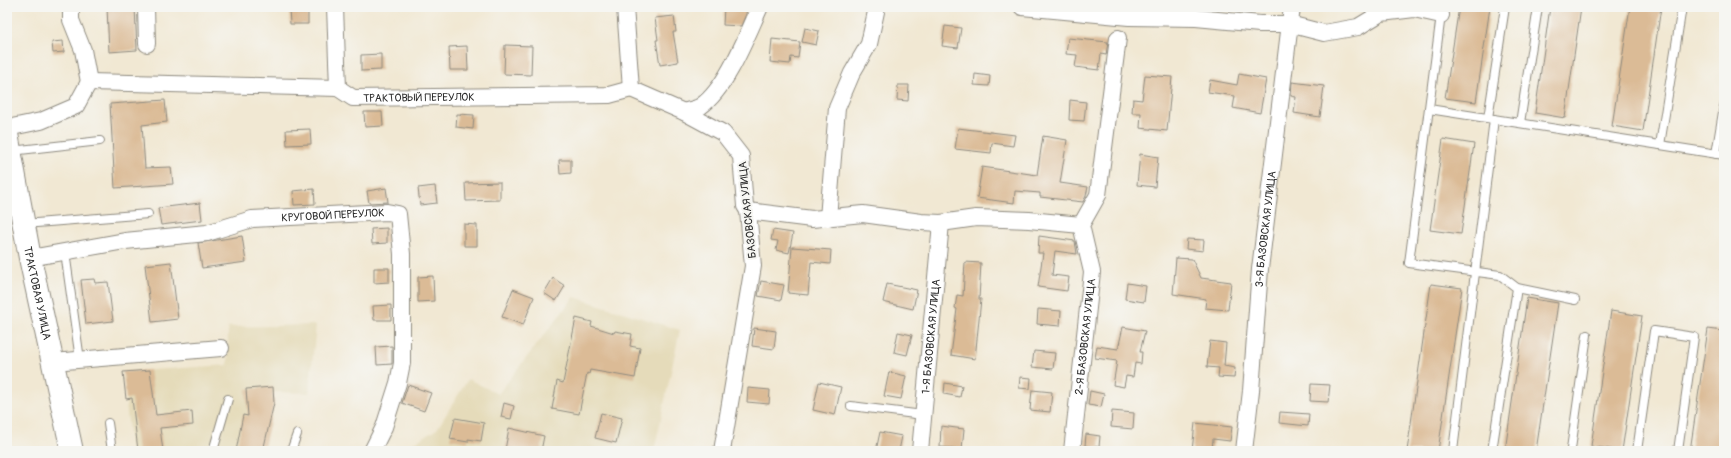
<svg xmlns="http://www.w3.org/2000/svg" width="1731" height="458" font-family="Pangolin,sans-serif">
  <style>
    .built { fill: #e5dbba }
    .building { fill: #dbbb96 }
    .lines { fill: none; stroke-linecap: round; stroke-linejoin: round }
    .lane-casing { stroke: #8e8a7f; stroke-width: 10 }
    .street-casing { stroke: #8e8a7f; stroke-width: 18 }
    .secondary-casing { stroke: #8e8a7f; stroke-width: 24 }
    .lane { stroke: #fff; stroke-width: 8 }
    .street { stroke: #fff; stroke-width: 16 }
    .secondary { stroke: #fff; stroke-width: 22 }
    .labels { text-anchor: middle; stroke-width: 4; stroke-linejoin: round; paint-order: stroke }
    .street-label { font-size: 11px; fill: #2b2b2b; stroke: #f6f6f2 }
  </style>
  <rect width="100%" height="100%" fill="#f6f6f2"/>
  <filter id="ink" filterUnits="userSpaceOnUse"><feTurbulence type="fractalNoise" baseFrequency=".025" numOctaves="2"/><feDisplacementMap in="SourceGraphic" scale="8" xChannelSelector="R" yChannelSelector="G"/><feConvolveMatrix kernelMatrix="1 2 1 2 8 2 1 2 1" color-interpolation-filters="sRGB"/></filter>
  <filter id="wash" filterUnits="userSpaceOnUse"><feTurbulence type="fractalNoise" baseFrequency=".012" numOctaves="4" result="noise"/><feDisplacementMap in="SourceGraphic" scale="16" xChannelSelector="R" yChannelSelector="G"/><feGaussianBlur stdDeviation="0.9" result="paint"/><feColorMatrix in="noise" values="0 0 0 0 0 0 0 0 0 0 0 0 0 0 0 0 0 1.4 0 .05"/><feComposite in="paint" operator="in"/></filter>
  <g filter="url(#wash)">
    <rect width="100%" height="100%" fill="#f1e8d3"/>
    <g class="built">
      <path d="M574,297L680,330L654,451H383L404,449L437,429L468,379L498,394Z"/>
      <path d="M316,325L309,393L272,392L261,451H131L123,372L228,365V327Z"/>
    </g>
    <g id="blocks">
      <g class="building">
        <path d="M107,7H135L137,50L109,52Z"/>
        <path d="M308,7V24H290L289,8Z"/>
        <path d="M724,7H747L746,14L741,26L723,25Z"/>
        <path d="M1459,7H1490L1476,102L1445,98Z"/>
        <path d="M1550,7H1581L1565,118L1535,113Z"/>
        <path d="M1630,7H1661L1643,131L1612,126Z"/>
        <path d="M674,16L676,32H673L678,62L660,65L656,40H658L655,18Z"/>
        <path d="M945,26L961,28L958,48L942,46Z"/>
        <path d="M805,28L819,31L816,45L802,42Z"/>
        <path d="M1068,38L1108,42L1106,55L1101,54L1099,70L1075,67L1077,55L1066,54Z"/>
        <path d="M772,39L800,42L798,58L791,57L790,64L770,62Z"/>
        <path d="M63,41L64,52L53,53L52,42Z"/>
        <path d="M505,45L532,46L531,75L504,74Z"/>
        <path d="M467,46L468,70H450L449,47Z"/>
        <path d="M381,54V70L361,71V55Z"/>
        <path d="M975,74L990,76L989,86L974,85Z"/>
        <path d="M1239,74L1266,79L1260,113L1233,108L1235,96L1208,92L1210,80L1237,85Z"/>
        <path d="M1145,75L1172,77L1167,131L1140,128L1141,113H1132L1133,99L1142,100Z"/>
        <path d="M1292,82L1324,86L1320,117L1294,113L1296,97L1291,96Z"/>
        <path d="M898,85H909L908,101L897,100Z"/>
        <path d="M165,100L167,122L142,125L145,168L171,167L173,184L115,188L110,104Z"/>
        <path d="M1070,100L1086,102L1084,121L1069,120Z"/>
        <path d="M364,112H382L383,126L365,127Z"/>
        <path d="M457,114L474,115L473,129L456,127Z"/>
        <path d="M958,128L1015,135L1013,146L992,143L991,153L955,149Z"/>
        <path d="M310,129L311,144L287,145L286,130Z"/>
        <path d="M1043,136L1067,140L1060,183L1088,187L1086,196L1083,202L1040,197V193L1015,191L1014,203L977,198L982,167L1037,175Z"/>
        <path d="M1443,139L1474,144L1461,234L1430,230Z"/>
        <path d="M1140,154L1158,157L1155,187L1137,185Z"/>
        <path d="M559,160H571V173L560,174Z"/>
        <path d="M500,182V200L466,201L465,183Z"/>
        <path d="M435,186L437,203L420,205L418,188Z"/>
        <path d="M386,188L388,202L369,203L367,191Z"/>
        <path d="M314,189L315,204L294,205L293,191Z"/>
        <path d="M200,203L202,220L161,225L158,208Z"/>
        <path d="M464,224L477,225V246H464Z"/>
        <path d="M387,228V243L372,244L371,229Z"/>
        <path d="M773,230L793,233L789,253L776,250L778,241L771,240Z"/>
        <path d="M242,236L246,262L202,268L198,243Z"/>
        <path d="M1039,236L1075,241L1077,254L1055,251L1052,275L1069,277L1067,291L1038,287L1043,253H1038Z"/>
        <path d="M1187,239L1204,240L1203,251L1186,249Z"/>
        <path d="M792,247L831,250L830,264L811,262L808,295L788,293Z"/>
        <path d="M1176,258L1192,259L1201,278L1231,282L1228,310L1205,308L1206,299L1173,294Z"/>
        <path d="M171,262L178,319L152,322L145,265Z"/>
        <path d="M965,262L981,263L979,299H981L975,359L951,355L957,309L955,308L957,295L963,296Z"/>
        <path d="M374,268H389V282L374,283Z"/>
        <path d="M433,276L434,301L418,302V277Z"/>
        <path d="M553,278L565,286L556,301L544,293Z"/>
        <path d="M94,279L95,283L108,282L113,321L86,324L81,280Z"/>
        <path d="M761,281L784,285L781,300L758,296Z"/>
        <path d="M1127,283L1146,286L1144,302L1125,299Z"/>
        <path d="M887,284L917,290L913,309L883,302Z"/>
        <path d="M1431,284L1462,288L1438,451H1407Z"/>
        <path d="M513,289L534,297L523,325L502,317Z"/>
        <path d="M1527,298L1558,303L1536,451H1505Z"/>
        <path d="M391,305V320H374L373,306Z"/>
        <path d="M1038,309L1061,311L1060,326L1037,324Z"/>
        <path d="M1611,311L1642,316L1622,451L1591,446Z"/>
        <path d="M576,318L592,322L591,326L614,333L615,331L632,334L630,346L640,348L635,378L590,370L589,374L587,373L579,414L552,409L557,381L563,383Z"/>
        <path d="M1123,327L1145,331L1140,352H1142L1141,364L1135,363L1133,377L1126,376L1124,387L1113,385L1117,361L1095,358L1097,346L1118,349Z"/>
        <path d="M754,328L776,331L774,349L752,346Z"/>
        <path d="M1708,329L1724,331V436L1722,451H1690Z"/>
        <path d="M898,332L912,335L907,355L894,352Z"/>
        <path d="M1210,341L1226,343L1224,366L1235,368L1234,378L1218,377L1219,368L1207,367Z"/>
        <path d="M392,346V364L377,365L376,347Z"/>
        <path d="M1034,351L1055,353L1053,369L1032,367Z"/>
        <path d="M150,370L156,415L192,411L193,425L160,428L163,451H138L132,398L126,399L123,372Z"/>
        <path d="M889,372L906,376L901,399L884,396Z"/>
        <path d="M1020,377L1031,378L1030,389L1019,388Z"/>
        <path d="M819,382L841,387L835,415L813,410Z"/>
        <path d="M945,383L962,386L960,397L944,394Z"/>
        <path d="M1311,384L1330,385L1328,402L1310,401Z"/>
        <path d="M408,385L431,393L424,411L402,403Z"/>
        <path d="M273,387L274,403L263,451H236L243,415L248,416L246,389Z"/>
        <path d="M748,388L770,390L769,404L747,402Z"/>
        <path d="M1032,390L1052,392L1050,412L1030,410Z"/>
        <path d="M1090,391L1104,394L1101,407L1088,405Z"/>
        <path d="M504,403L514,406L511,419L501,417Z"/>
        <path d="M1112,411L1134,413L1133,429L1111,427Z"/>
        <path d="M1280,412L1309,414L1308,426L1279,423Z"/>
        <path d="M601,413L622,418L616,443L595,438Z"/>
        <path d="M455,418L484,423L481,441L468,439V442L450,439Z"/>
        <path d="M1195,423L1232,427L1230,441L1213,439L1212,451H1192Z"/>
        <path d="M941,426L964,429L962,449L940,447Z"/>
        <path d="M509,428L544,436L541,451H528L513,448L505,450Z"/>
        <path d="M880,432L902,436L899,451H876Z"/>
        <path d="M1086,434L1100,436L1099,447L1085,446Z"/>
      </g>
    </g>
  </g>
  <g filter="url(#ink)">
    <use href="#blocks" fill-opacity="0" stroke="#8e8a7f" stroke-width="1"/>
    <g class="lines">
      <defs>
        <g id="lane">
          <path d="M1442,7L1409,263L1500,275L1517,288L1492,451"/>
          <path d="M1429,109L1724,155"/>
          <path d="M1488,118L1505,7"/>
          <path d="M1520,123L1538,7"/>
          <path d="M1660,145L1682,7"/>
          <path d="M11,151L100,141"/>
          <path d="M1716,154L1724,106"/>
          <path d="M24,224L148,214"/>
          <path d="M65,252L80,360"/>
          <path d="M1517,288L1575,300"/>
          <path d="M851,406L923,415"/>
          <path d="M108,423L112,451"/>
          <path d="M213,451L228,399"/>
          <path d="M291,451L297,434"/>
          <path d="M1453,451L1494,119"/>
          <path d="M1572,451L1571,449L1587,335"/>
          <path d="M1637,451L1654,331L1694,337L1678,451"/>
        </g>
        <g id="street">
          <path d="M71,7V20L83,50L89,82"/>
          <path d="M146,7L147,44"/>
          <path d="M335,7L338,88"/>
          <path d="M625,7L631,89L684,112L723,133L741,156L745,206L748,211L753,266L722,451"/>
          <path d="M1022,7L1129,17L1196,18L1260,24H1289L1324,33L1358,27L1381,13L1414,9L1441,15"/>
          <path id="s1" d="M89,82L338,88L353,98L609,95L631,89"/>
          <path d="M684,112C689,110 697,109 701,106C727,88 747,35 760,7"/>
          <path d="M7,128L41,121L76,106L89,82"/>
          <path d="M748,211L812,219L863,214L921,222L941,223L976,218L1029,220L1081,225"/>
          <path d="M828,218L837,108L852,73L869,44L877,7"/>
          <path id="s2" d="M30,258L125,241L207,233L252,219L387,212L398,214L402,254V363L398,383L384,427L372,451"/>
          <path d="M53,362L221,348"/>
          <path id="s3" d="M920,451L941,223"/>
          <path id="s4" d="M1072,451L1092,272L1081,225L1098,195L1118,38"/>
          <path id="s5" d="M1244,451L1251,391L1260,269L1292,7"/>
        </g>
        <g id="secondary">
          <path id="s6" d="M7,134L30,258L72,451"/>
        </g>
      </defs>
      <use href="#lane" class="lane-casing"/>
      <use href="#street" class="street-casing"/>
      <use href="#secondary" class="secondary-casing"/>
      <use href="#lane" class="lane"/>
      <use href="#street" class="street"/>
      <use href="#secondary" class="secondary"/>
    </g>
  </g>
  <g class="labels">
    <g class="street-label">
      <text dy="4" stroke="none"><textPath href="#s1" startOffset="333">ТРАКТОВЫЙ ПЕРЕУЛОК</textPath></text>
      <text transform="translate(747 210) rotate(-96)" y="4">БАЗОВСКАЯ УЛИЦА</text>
      <text dy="4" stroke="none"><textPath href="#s2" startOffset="307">КРУГОВОЙ ПЕРЕУЛОК</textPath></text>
      <text dy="4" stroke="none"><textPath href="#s5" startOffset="223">3-Я БАЗОВСКАЯ УЛИЦА</textPath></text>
      <text dy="4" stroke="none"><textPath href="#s6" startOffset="162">ТРАКТОВАЯ УЛИЦА</textPath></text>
      <text dy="4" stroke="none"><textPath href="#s3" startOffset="115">1-Я БАЗОВСКАЯ УЛИЦА</textPath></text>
      <text dy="4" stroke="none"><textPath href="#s4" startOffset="115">2-Я БАЗОВСКАЯ УЛИЦА</textPath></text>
    </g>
  </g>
  <rect width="1731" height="458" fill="none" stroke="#f6f6f2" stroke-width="24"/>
</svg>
